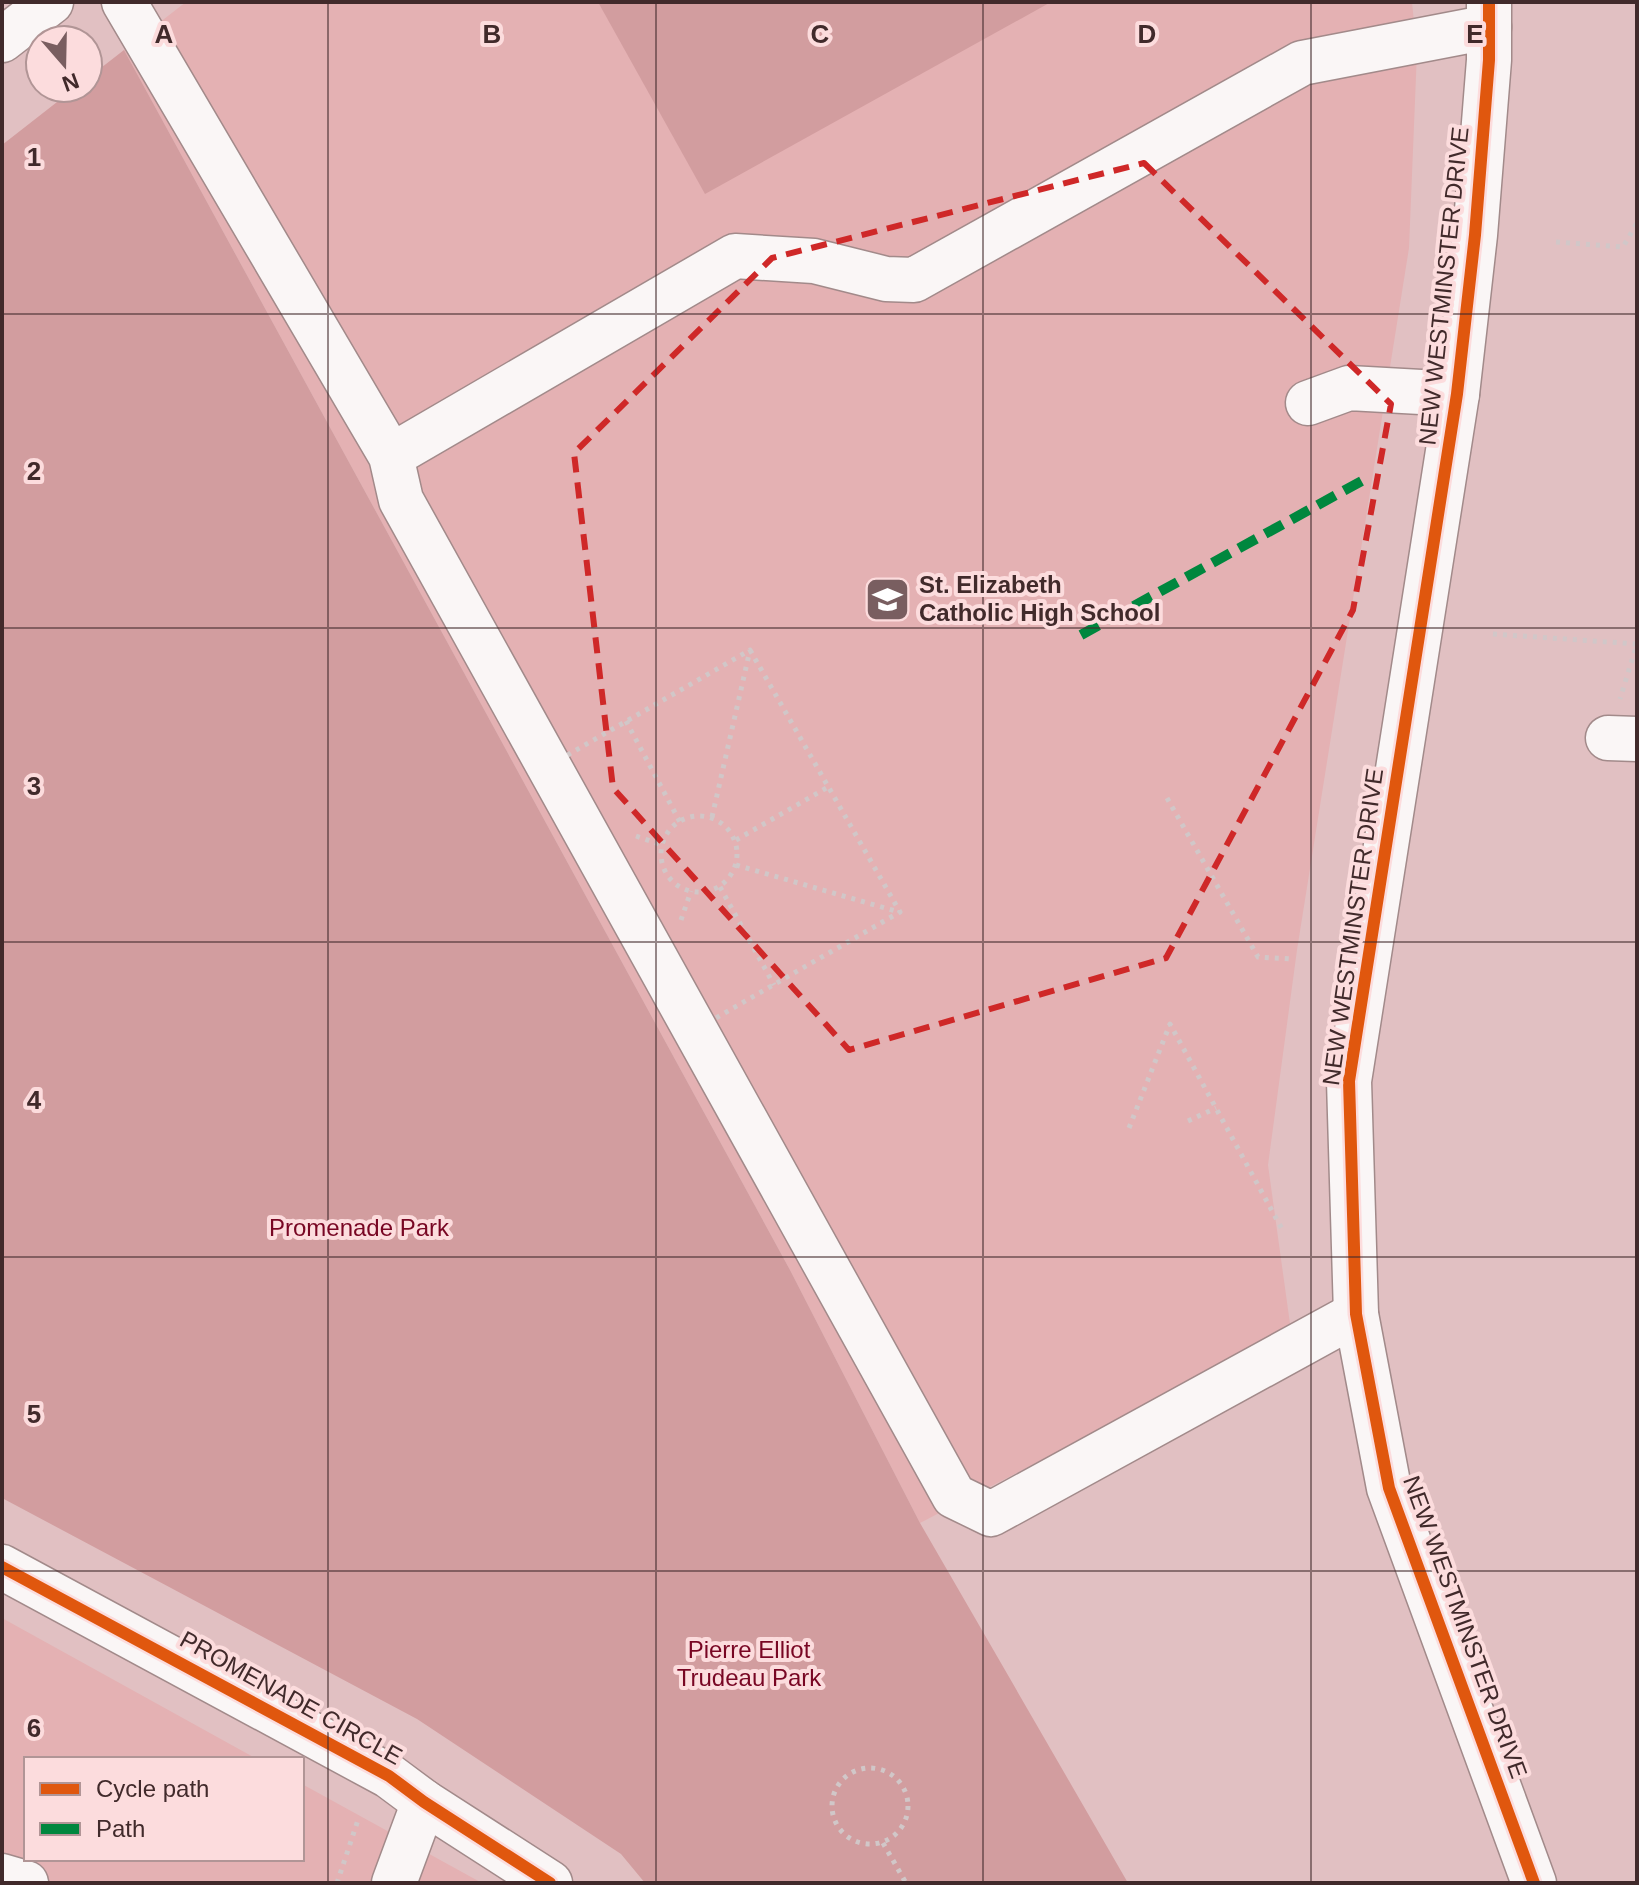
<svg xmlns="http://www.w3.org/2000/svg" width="1639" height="1885" font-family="Helvetica,sans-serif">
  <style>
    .built { fill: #e4b1b3 }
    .park { fill: #d29d9f }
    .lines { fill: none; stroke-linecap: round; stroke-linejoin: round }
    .minor-casing { stroke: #a28a8a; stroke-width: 47 }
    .path { stroke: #d1c7c8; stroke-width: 5; stroke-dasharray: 4 6; stroke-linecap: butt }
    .minor { stroke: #faf6f6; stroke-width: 44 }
    .quiet { stroke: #00873e; stroke-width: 10; stroke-dasharray: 20 10; stroke-linecap: butt }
    .cycleway-casing { stroke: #fcdcdd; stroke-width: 17 }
    .cycleway { stroke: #e0570e; stroke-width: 12 }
    .marked { fill: none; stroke: #cf2828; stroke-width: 6; stroke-dasharray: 16 10; stroke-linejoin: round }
    .grid { fill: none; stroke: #412a2b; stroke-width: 2; stroke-opacity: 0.55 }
    .labels { text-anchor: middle; stroke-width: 8; stroke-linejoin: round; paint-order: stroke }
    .street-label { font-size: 24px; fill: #412a2b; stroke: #fcdcdd }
    .poi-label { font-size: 24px; font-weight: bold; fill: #412a2b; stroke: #fcdcdd; text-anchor: start }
    .park-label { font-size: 24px; fill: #780623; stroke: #fcdcdd }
    .grid-label { font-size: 26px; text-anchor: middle; font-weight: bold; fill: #412a2b; stroke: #fcdcdd; stroke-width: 8; stroke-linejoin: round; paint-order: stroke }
  </style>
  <rect width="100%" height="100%" fill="#e1c0c2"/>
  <g class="built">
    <path d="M186,2H1412L1417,52L1409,248L1297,950L1268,1165L1291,1331L920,1523L790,1270L124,50Z"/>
    <path d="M2,1618L257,1759H26V1859H302V1784L482,1883H2Z"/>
  </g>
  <g class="park">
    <path d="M598,2H1051L705,194Z"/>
    <path d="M124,50L790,1270L920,1523L1128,1883H645L621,1854L417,1719L2,1498V145L75,88H88V78Z"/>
  </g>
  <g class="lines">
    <defs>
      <g id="minor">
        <path d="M124,2L391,456L401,500L954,1496L991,1514L1356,1314"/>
        <path d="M1489,2V60L1475,235L1457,394L1349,1081L1356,1314L1389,1488L1534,1883"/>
        <path d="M2,40L51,2"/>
        <path d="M1308,403L1349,388L1457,394"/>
        <path d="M391,456L735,256L814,261L886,279L914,280L1302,63L1489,27"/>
        <path d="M1608,738L1637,739"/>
        <path d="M2,1567L389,1776L424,1802L550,1883"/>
        <path d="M2,1876L26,1883"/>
        <path d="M394,1883L424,1802"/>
      </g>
    </defs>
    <use href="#minor" class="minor-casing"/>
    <g class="path">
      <path d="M1556,242L1623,247L1637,223"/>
      <path d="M1493,634L1637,644L1620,699"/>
      <path d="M750,650L900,912L702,1026L552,764Z"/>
      <path d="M626,721L680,822"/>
      <path d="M1167,798L1258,957L1292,959"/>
      <circle cx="699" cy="854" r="38"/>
      <path d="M712,817L750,650"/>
      <path d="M636,836L662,845"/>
      <path d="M736,840L828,787"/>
      <path d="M736,865L899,912"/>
      <path d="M720,887L774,985"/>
      <path d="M681,920L691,891"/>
      <path d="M1188,1121L1216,1108"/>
      <path d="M1129,1128L1170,1024L1282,1229"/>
      <circle cx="870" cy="1806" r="38"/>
      <path d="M883,1843L906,1883"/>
      <path d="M337,1883L358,1820"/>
    </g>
    <use href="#minor" class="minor"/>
    <path class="quiet" d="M1081,635L1367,478"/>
    <defs>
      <g id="cycleway">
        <path d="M1489,2V60L1475,235L1457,394L1349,1081L1356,1314L1389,1488L1534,1883"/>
        <path d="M2,1567L389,1776L424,1802L550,1883"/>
      </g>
    </defs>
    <use href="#cycleway" class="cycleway-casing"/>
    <use href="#cycleway" class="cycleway"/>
  </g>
  <path class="marked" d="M1144,163L1391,404L1353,610L1166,958L849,1050L613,788L574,453L772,258Z"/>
  <path class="grid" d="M328,2V1883M656,2V1883M983,2V1883M1311,2V1883M2,314H1637M2,628H1637M2,942H1637M2,1257H1637M2,1571H1637"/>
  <defs>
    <symbol id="school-square" viewBox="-11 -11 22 22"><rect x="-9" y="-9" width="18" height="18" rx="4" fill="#795e60" stroke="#fcdcdd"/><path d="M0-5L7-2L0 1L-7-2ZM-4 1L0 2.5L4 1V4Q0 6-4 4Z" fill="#fff"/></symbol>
  </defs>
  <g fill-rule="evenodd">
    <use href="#school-square" x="862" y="574" width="51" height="51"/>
  </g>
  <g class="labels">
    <g class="street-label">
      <text transform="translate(1444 286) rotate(-84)" y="8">NEW WESTMINSTER DRIVE</text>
      <text transform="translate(1353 927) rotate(-82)" y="8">NEW WESTMINSTER DRIVE</text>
      <text transform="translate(1465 1627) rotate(70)" y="8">NEW WESTMINSTER DRIVE</text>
      <text transform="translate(291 1698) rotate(29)" y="8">PROMENADE CIRCLE</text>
    </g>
    <g class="poi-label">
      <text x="919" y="593">St. Elizabeth<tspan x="919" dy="28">Catholic High School</tspan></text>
    </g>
    <g class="park-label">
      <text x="359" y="1236">Promenade Park</text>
      <text x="749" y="1658">Pierre Elliot<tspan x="749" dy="28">Trudeau Park</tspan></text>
    </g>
  </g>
  <g class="grid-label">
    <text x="164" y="43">A</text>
    <text x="492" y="43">B</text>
    <text x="820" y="43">C</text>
    <text x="1147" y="43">D</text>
    <text x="1475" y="43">E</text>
    <text x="34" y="166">1</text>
    <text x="34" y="480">2</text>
    <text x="34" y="795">3</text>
    <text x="34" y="1109">4</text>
    <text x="34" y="1423">5</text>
    <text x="34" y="1737">6</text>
  </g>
  <rect width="1639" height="1885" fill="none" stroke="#412a2b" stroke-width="8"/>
  <rect x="24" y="1757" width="280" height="104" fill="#fcdcdd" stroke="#b19596" stroke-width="2"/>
  <rect x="40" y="1783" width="40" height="12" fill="#e0570e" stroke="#b19596" stroke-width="2"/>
  <text x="96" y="1797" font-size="24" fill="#412a2b">Cycle path</text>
  <rect x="40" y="1823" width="40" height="12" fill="#00873e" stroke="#b19596" stroke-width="2"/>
  <text x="96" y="1837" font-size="24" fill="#412a2b">Path</text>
  <g transform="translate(64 64) rotate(160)"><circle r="38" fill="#fcdcdd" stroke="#b19596" stroke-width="2"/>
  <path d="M0-6L14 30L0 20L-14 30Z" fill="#795e60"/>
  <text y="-12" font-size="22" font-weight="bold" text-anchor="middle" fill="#412a2b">N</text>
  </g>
</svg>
